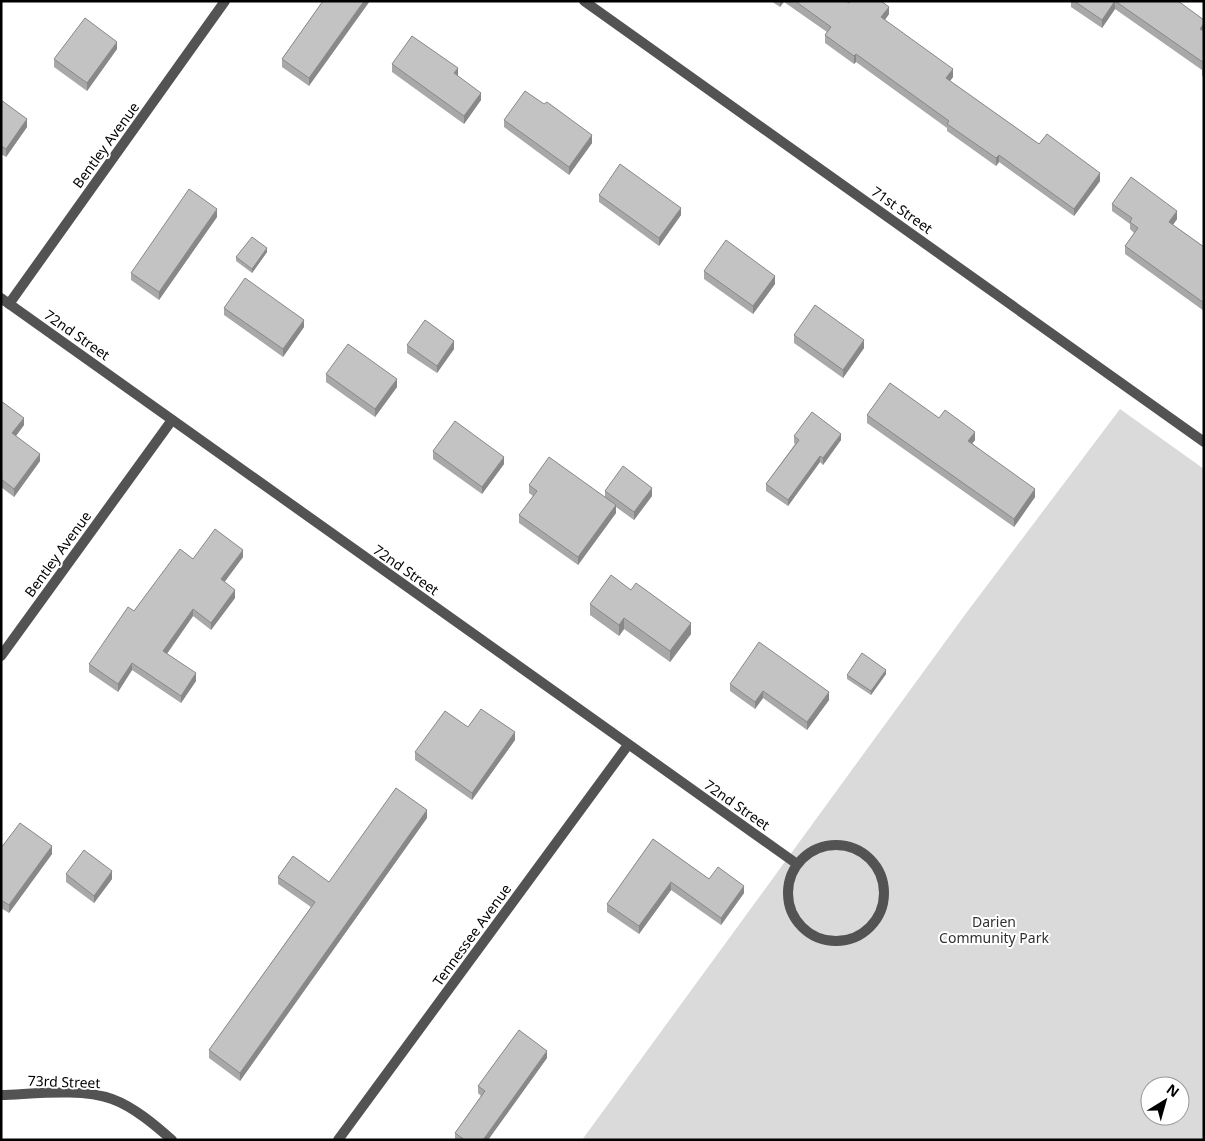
<svg xmlns="http://www.w3.org/2000/svg" width="1205" height="1141" font-family="'Noto Sans',sans-serif">
  <style>
    .green { fill: #dadada; fill-rule: evenodd }
    .lines { fill: none; stroke-linecap: round; stroke-linejoin: round }
    .street { stroke: #535353; stroke-width: 10 }
    .wall { fill: #a8a8a8 }
    .shaded-wall { fill: #888 }
    .building { fill: #c3c3c3; stroke: #888 }
    .labels { text-anchor: middle; stroke-width: 4; stroke-linejoin: round; paint-order: stroke }
    .street-label { font-size: 14px; fill: #000; stroke: #fff }
    .park-label { font-size: 14px; fill: #313131; stroke: #fff }
  </style>
  <rect width="100%" height="100%" fill="#fff"/>
  <path class="green" d="M1120,409L1204,469V1140H582L967,612ZM1150,1086H1180V1116H1150Z"/>
  <g class="lines">
    <g class="street">
      <path d="M584,1L1204,442"/>
      <path d="M1,298L797,864"/>
      <path d="M9,304L225,1"/>
      <path d="M1,656L172,420"/>
      <circle cx="836" cy="893" r="48"/>
      <path d="M1,1095C34,1094 81,1088 112,1099C134,1107 155,1125 172,1140"/>
      <path d="M338,1140L628,745"/>
    </g>
  </g>
  <g class="wall">
    <path d="M323,1L309,86L282,67V59Z"/>
    <path d="M771,1H846L849,3L889,14L885,20L953,77L950,81L1039,144L1100,181L1074,216L999,162L996,166L947,131V128L856,62L854,64L825,43V35L827,32L784,2L780,7Z"/>
    <path d="M1071,1H1178L1204,31V77L1202,76V70L1115,9L1102,28L1071,7Z"/>
    <path d="M117,49L87,91L54,67V59Z"/>
    <path d="M392,64L458,76L481,100L464,124L392,72Z"/>
    <path d="M1,100L27,127L6,157L1,154Z"/>
    <path d="M504,120L592,143L569,175L504,127Z"/>
    <path d="M599,195L681,215L659,246L599,202Z"/>
    <path d="M1112,204L1177,219L1173,225L1204,247V311L1125,254V246L1134,233L1130,229V224L1112,211Z"/>
    <path d="M217,217L159,300L131,280V273Z"/>
    <path d="M267,252L252,273L236,261V257Z"/>
    <path d="M704,271L775,284L753,314L704,279Z"/>
    <path d="M224,308L304,327L283,357L224,315Z"/>
    <path d="M794,335L864,348L843,378L794,343Z"/>
    <path d="M407,345L454,349L437,373L407,353Z"/>
    <path d="M326,374L397,387L375,417L326,382Z"/>
    <path d="M1,401L24,425L16,436L40,461L14,497L1,487Z"/>
    <path d="M867,415L939,418L975,440L972,443L1035,497L1014,527L867,423Z"/>
    <path d="M794,436L841,440L823,465L820,462L788,506L766,491V484L795,444L794,443Z"/>
    <path d="M433,451L504,464L482,494L433,459Z"/>
    <path d="M529,485L605,497V491L652,496L634,520L616,507V513L578,565L519,523V515L533,496L529,493Z"/>
    <path d="M243,557L224,582L235,598L211,630L193,616L167,654L196,681L181,703L132,670L118,692L89,672V664L134,611L193,559Z"/>
    <path d="M590,604L691,634L670,662L624,629L619,636L590,615Z"/>
    <path d="M886,674L871,695L847,679V675Z"/>
    <path d="M730,684L829,700L807,730L763,698L755,709L730,691Z"/>
    <path d="M468,727L515,740L472,800L415,760V752Z"/>
    <path d="M427,818L240,1081L209,1058V1050L311,907L278,884V877L329,882Z"/>
    <path d="M653,839L709,879L744,893L721,925L671,890L639,934L607,912V904Z"/>
    <path d="M1,848L52,854L9,913L1,908Z"/>
    <path d="M66,874L112,879L94,903L66,882Z"/>
    <path d="M547,1058L488,1140H455V1133L481,1096L478,1093V1086Z"/>
  </g>
  <g class="shaded-wall">
    <path d="M364,1H370L309,86V78Z"/>
    <path d="M780,1H784L780,7Z"/>
    <path d="M1115,1V9L1102,28V20Z"/>
    <path d="M889,7V14L881,25V17Z"/>
    <path d="M1204,23V31L1200,36V29Z"/>
    <path d="M117,42V49L87,91V83Z"/>
    <path d="M856,54V62L854,64V56Z"/>
    <path d="M458,68V76L454,73Z"/>
    <path d="M953,69V77L946,86V78Z"/>
    <path d="M481,93V100L464,124V116Z"/>
    <path d="M27,119V127L6,157V149Z"/>
    <path d="M592,135V143L569,175V167Z"/>
    <path d="M999,155V162L996,166V158Z"/>
    <path d="M1100,173V181L1074,216V209Z"/>
    <path d="M681,208V215L659,246V238Z"/>
    <path d="M217,209V217L159,300V292Z"/>
    <path d="M1177,211V219L1169,230V222Z"/>
    <path d="M267,248V252L252,273V269Z"/>
    <path d="M775,276V284L753,314V306Z"/>
    <path d="M304,320V327L283,357V349Z"/>
    <path d="M864,340V348L843,378V370Z"/>
    <path d="M454,341V349L437,373V366Z"/>
    <path d="M397,379V387L375,417V409Z"/>
    <path d="M24,418V425L12,441V433Z"/>
    <path d="M975,432V440L968,449V441Z"/>
    <path d="M841,434V440L823,465V458Z"/>
    <path d="M40,454V461L14,497V489Z"/>
    <path d="M820,456V462L788,506V500Z"/>
    <path d="M504,457V464L482,494V487Z"/>
    <path d="M652,488V496L634,520V512Z"/>
    <path d="M1035,489V497L1014,527V519Z"/>
    <path d="M616,505V513L578,565V557Z"/>
    <path d="M243,550V557L221,587V579Z"/>
    <path d="M235,590V598L211,630V623Z"/>
    <path d="M193,609V616L163,659V651Z"/>
    <path d="M624,618V629L619,636V625Z"/>
    <path d="M691,623V634L670,662V651Z"/>
    <path d="M132,663V670L118,692V684Z"/>
    <path d="M886,670V674L871,695V691Z"/>
    <path d="M196,673V681L181,703V696Z"/>
    <path d="M763,691V698L755,709V702Z"/>
    <path d="M829,692V700L807,730V722Z"/>
    <path d="M515,732V740L472,800V793Z"/>
    <path d="M427,810V818L240,1081V1073Z"/>
    <path d="M52,846V854L9,913V905Z"/>
    <path d="M112,871V879L94,903V896Z"/>
    <path d="M671,882V890L639,934V926Z"/>
    <path d="M744,886V893L721,925V918Z"/>
    <path d="M547,1051V1058L488,1140H483Z"/>
  </g>
  <g class="building">
    <path d="M323,1H364L309,78L282,59Z"/>
    <path d="M795,1H846L849,3L850,1H881L889,7L881,17L953,69L946,78L1039,144L1047,134L1100,173L1074,209L999,155L996,158L947,124L949,121L856,54L854,56L825,35L831,27Z"/>
    <path d="M1074,1H1115L1102,20Z"/>
    <path d="M1115,1H1178L1204,20V23L1200,29L1204,31V63Z"/>
    <path d="M85,18L117,42L87,83L54,59Z"/>
    <path d="M412,36L458,68L454,73L481,93L464,116L392,64Z"/>
    <path d="M525,91L544,104L547,102L592,135L569,167L504,120Z"/>
    <path d="M1,100L27,119L6,149L1,146Z"/>
    <path d="M620,164L681,208L659,238L599,195Z"/>
    <path d="M1131,177L1177,211L1169,222L1204,247V303L1125,246L1138,228L1130,222L1132,218L1112,204Z"/>
    <path d="M189,189L217,209L159,292L131,273Z"/>
    <path d="M252,237L267,248L252,269L236,257Z"/>
    <path d="M726,240L775,276L753,306L704,271Z"/>
    <path d="M245,278L304,320L283,349L224,308Z"/>
    <path d="M815,305L864,340L843,370L794,335Z"/>
    <path d="M425,320L454,341L437,366L407,345Z"/>
    <path d="M348,344L397,379L375,409L326,374Z"/>
    <path d="M890,383L939,418L945,410L975,432L968,441L1035,489L1014,519L867,415Z"/>
    <path d="M1,401L24,418L12,433L40,454L14,489L1,479Z"/>
    <path d="M812,412L841,434L823,458L820,456L788,500L766,484L799,440L794,436Z"/>
    <path d="M455,421L504,457L482,487L433,451Z"/>
    <path d="M549,457L616,505L578,557L519,515L537,491L529,485Z"/>
    <path d="M623,466L652,488L634,512L605,491Z"/>
    <path d="M215,529L243,550L221,579L235,590L211,623L193,609L163,651L196,673L181,696L132,663L118,684L89,664L128,607L134,611L180,549L193,559Z"/>
    <path d="M611,575L631,590L636,583L691,623L670,651L624,618L619,625L590,604Z"/>
    <path d="M759,642L829,692L807,722L763,691L755,702L730,684Z"/>
    <path d="M862,653L886,670L871,691L847,675Z"/>
    <path d="M481,709L515,732L472,793L415,752L445,711L468,727Z"/>
    <path d="M396,788L427,810L240,1073L209,1050L315,902L278,877L293,856L329,882Z"/>
    <path d="M20,823L52,846L9,905L1,900V848Z"/>
    <path d="M653,839L709,879L718,867L744,886L721,918L671,882L639,926L607,904Z"/>
    <path d="M84,850L112,871L94,896L66,874Z"/>
    <path d="M519,1030L547,1051L483,1140H465L455,1133L485,1091L478,1086Z"/>
  </g>
  <g class="labels">
    <g class="street-label">
      <text transform="translate(106 145) rotate(-54)" y="5">Bentley Avenue</text>
      <text transform="translate(902 210) rotate(35)" y="5">71st Street</text>
      <text transform="translate(77 335) rotate(35)" y="5">72nd Street</text>
      <text transform="translate(58 554) rotate(-54)" y="5">Bentley Avenue</text>
      <text transform="translate(406 570) rotate(35)" y="5">72nd Street</text>
      <text transform="translate(737 805) rotate(35)" y="5">72nd Street</text>
      <text transform="translate(472 935) rotate(-54)" y="5">Tennessee Avenue</text>
      <text transform="translate(64 1082) rotate(2)" y="5">73rd Street</text>
    </g>
    <g class="park-label">
      <text x="994" y="927">Darien<tspan x="994" dy="16">Community Park</tspan></text>
    </g>
  </g>
  <rect width="1205" height="1141" fill="none" stroke="#000000" stroke-width="5"/>
  <g transform="translate(1165 1101) rotate(37)"><circle r="24" fill="#ffffff" stroke="#999999"/>
  <path d="M0-4L9 19L0 12L-9 19Z" fill="#000000"/>
  <text y="-8" font-size="14" font-weight="bold" text-anchor="middle" fill="#000000">N</text>
  </g>
</svg>
